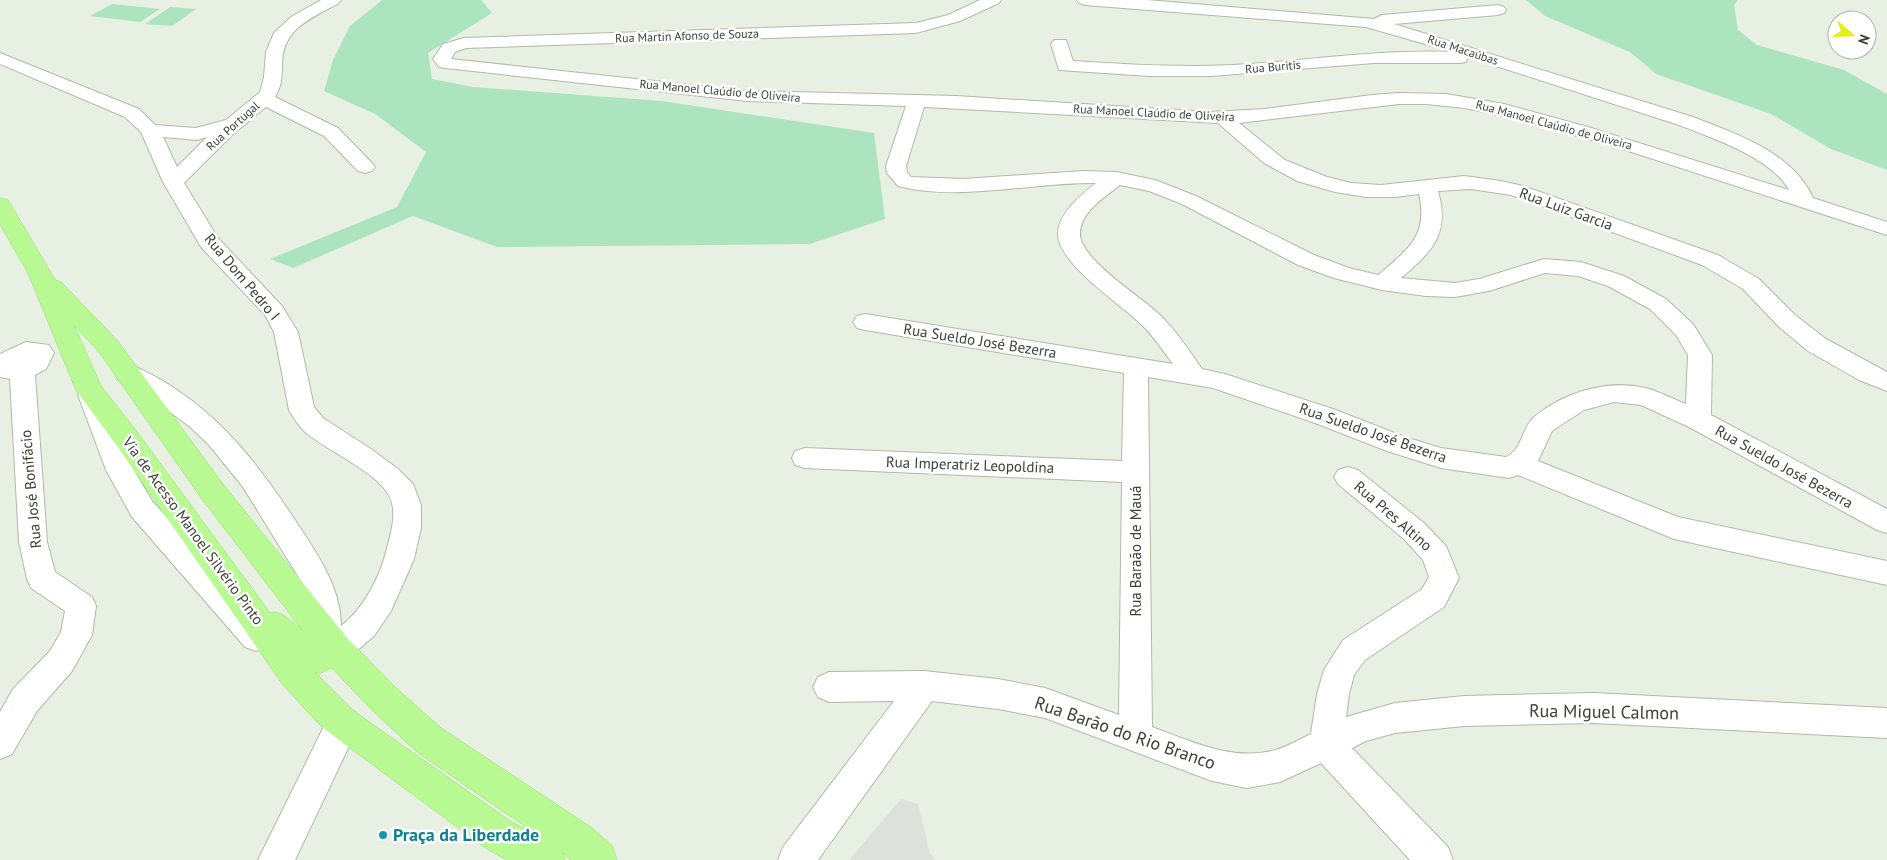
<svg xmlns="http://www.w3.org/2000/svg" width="1887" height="860" font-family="'PT Sans',sans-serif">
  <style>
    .green { fill: #ace4c0 }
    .parking { fill: #dee1db }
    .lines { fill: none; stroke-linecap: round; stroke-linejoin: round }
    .minor-casing { stroke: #afbba6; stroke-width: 2 }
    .major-casing { stroke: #93dd64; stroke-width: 1 }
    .minor { fill: #fff; fill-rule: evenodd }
    .major { fill: #b9f993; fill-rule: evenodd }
    .culture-dot { fill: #0f9aa8; stroke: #fff; stroke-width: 2 }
    .labels { text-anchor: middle; stroke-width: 5; stroke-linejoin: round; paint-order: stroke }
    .far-street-label { font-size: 12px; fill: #3a4233; stroke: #fff }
    .street-label { font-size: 15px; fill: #3a4233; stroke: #fff }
    .near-street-label { font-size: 18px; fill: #3a4233; stroke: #fff }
    .near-culture-label { font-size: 18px; font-weight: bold; fill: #0d838f; stroke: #fff; text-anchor: start }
  </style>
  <rect width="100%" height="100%" fill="#e8f0e3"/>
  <g class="green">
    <path d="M382,0H481L492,13L428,53L432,79L473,87L662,101L874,133L885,219L810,244L497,247L413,216L293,268L270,259L397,207L426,152L375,114L324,91L333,60L350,26Z"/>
    <path d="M1526,0H1738L1734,5L1738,30L1757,45L1844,70L1887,94V170L1831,149L1771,114L1656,74L1630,52L1545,16Z"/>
    <path d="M112,4L160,9L140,22L90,16Z"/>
    <path d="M170,7L196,9L172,26L145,24Z"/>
  </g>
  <path class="parking" d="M901,799L918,804L930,854L936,860H849Z"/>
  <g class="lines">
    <defs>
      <g id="minor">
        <path d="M321,0H341L339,3C312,18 283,28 282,63C282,75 282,86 275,97L338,128L372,163L375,167L372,171L365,173L358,171L324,136L266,107L233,134L184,183L218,238L282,306L298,332L314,407L323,418L371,449L398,469L413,484L421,505V528L414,559L391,611L374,636L347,659L336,663L325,659L320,649L315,647L310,637L309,603L301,581L243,487L209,445L189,426L144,393L118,379L115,373L118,367L127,364C143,369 158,378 171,386C226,421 262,470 297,523C317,553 341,588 341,626C363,609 379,579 386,552C390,536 396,519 392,503C387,476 325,450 305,432C299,426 293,417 289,410L274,332L265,315L201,247L163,182L141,132L125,117L0,64V53L139,109L155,125L196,128L226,120L260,92L264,77L266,52L274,33L291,17ZM163,137L197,140L207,137L177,167Z"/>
        <path d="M980,0H1001L999,3L960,21L916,33L466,48L455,52L451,59L747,91L956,96L1211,112L1265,109L1372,95L1399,93L1446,94L1504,104L1588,127L1789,190C1772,158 1712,138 1679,125L1468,57L1466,62L1460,63H1374L1211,76H1149L1059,70L1051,44L1054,40H1066L1073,61C1126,64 1179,68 1233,65C1306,61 1379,49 1453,52L1366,27L1085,5L1079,3L1077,0H1147L1374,19L1382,15L1498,5L1504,7L1506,10L1504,13L1498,15L1394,24L1693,117C1737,134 1792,152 1813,198L1887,222V235L1613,146L1516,119L1465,108L1426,104H1399L1239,123L1285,160L1327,177L1351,183L1381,185L1464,176L1501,181L1523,186L1718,255L1759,279L1795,315L1826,339L1887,372V391L1859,380L1808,351L1779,327L1743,289L1702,265L1511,195L1471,189L1438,191C1450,234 1433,251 1401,278L1455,283L1479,279L1544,259L1581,262L1624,276L1666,299L1693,324L1712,355L1711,415L1887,509V533L1877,530L1689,427L1641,405L1614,402L1584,410L1552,431L1538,461L1678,517L1887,561V585L1674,539L1518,475L1509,478L1441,468L1387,451L1315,423L1213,388L1148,377L1152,727C1191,741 1233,762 1275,750C1287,747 1300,739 1311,734L1317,694L1324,670L1343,640L1422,589L1429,577L1423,560L1404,539L1338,484L1334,477L1338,470L1348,467L1358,470L1424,523L1446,546L1459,578L1444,607L1365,660L1354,675L1349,694L1346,717L1395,703L1464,696L1594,693L1887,708V738L1594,723L1464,726L1395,733L1366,741L1352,748L1448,847L1453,860H1410L1321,763L1280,782L1247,788L1212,781L1045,718L998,709L932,701L818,860H778L783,847L894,701L829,702L818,697L813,687L818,677L829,672L924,671L998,679L1045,688L1119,715L1122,482L805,468L795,465L792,458L795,451L805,448L1122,461L1124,373L865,330L857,328L853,322L857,316L865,314L1173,364C1163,351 1154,337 1142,325C1122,305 1058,264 1058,234C1058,213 1081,195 1096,183C1032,182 961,202 898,186L887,173L886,166L906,106L747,101L445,68L439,67L433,59L443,44L464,38L916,23L948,15ZM924,107L1218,123L1264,163L1297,181L1335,192L1366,197H1395L1419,194C1429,236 1407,250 1378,275L1349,268L1314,255L1196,196L1155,180L1116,172L1083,171L963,179L911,177L907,172L906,166ZM1120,185L1149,191L1182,204L1298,265L1334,278L1382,290L1426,296L1455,297L1489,291L1545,273L1578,276L1608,286L1650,309L1676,335L1688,355L1686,404C1673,399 1660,392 1646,388C1608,379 1564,392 1534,417C1521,429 1523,449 1506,457L1441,448L1405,437L1333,409L1225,374L1202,369C1189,350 1176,331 1159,314C1141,297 1080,259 1080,234C1080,212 1105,197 1120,185Z"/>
        <path d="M26,342L49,345L54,353L46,369L35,375L47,542L55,572L92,597L96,606L92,635L72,671L37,711L12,754L0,759V712L13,689L50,651L61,632L65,611L31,588L27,579L19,542L10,379L0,377V354Z"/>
        <path d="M91,386L100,389L104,395L133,469L152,501L267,627L272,637L267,647L256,651L245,647L132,517L106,470L78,395L82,389Z"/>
        <path d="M343,708L355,712L360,723L295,860H258L331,712Z"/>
      </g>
      <path id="major" d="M0,198L8,200L11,205L55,280L61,282L117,340L222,483L348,639L395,687L441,728L592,828L612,846L617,860H571L562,852L565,860H507L487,849L331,734L320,725L283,685L117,446L76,390L28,273L0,224ZM74,325L99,352L202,499L303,631C294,624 283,610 270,613L137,432L101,386ZM332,668L371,709L417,752L539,836L513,823L355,712L315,672L320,673Z"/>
    </defs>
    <use href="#minor" class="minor-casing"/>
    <use href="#major" class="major-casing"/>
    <use href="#minor" class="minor"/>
    <use href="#major" class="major"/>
  </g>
  <circle class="culture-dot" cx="383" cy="835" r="5"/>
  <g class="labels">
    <g class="far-street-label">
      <text transform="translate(687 36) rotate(-2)" y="4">Rua Martin Afonso de Souza</text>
      <text transform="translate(1463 50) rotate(18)" y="4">Rua Macaúbas</text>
      <text transform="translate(1273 67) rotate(-5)" y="4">Rua Buritis</text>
      <text transform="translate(720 91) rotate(5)" y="4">Rua Manoel Claúdio de Oliveira</text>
      <text transform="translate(1154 113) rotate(3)" y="4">Rua Manoel Claúdio de Oliveira</text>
      <text transform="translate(1554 125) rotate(15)" y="4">Rua Manoel Claúdio de Oliveira</text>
      <text transform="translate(233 126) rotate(-42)" y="4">Rua Portugal</text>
    </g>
    <g class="street-label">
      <text transform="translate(1566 209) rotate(20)" y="5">Rua Luiz Garcia</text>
      <text transform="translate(242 277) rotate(50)" y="5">Rua Dom Pedro I</text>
      <text transform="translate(980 341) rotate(9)" y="5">Rua Sueldo José Bezerra</text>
      <text transform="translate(1373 433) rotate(19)" y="5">Rua Sueldo José Bezerra</text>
      <text transform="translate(970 465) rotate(2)" y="5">Rua Imperatriz Leopoldina</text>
      <text transform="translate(1784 467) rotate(29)" y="5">Rua Sueldo José Bezerra</text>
      <text transform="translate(31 489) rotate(-95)" y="5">Rua José Bonifácio</text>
      <text transform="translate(1393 516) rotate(41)" y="5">Rua Pres Altino</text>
      <text transform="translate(193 531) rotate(54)" y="5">Via de Acesso Manoel Silvério Pinto</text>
      <text transform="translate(1136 551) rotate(-90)" y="5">Rua Baraão de Mauá</text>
    </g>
    <g class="near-street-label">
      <text transform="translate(1604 712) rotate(1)" y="6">Rua Miguel Calmon</text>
      <text transform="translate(1125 733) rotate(19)" y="6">Rua Barão do Rio Branco</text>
    </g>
    <g class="near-culture-label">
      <text x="393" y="841">Praça da Liberdade</text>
    </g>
  </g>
  <g transform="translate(1852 35) rotate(110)"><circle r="24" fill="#ffffff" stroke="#b0b3ad"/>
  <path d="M0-4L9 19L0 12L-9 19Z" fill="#e3f01a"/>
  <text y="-8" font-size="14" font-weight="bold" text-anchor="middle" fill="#3a4233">N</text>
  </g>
</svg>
